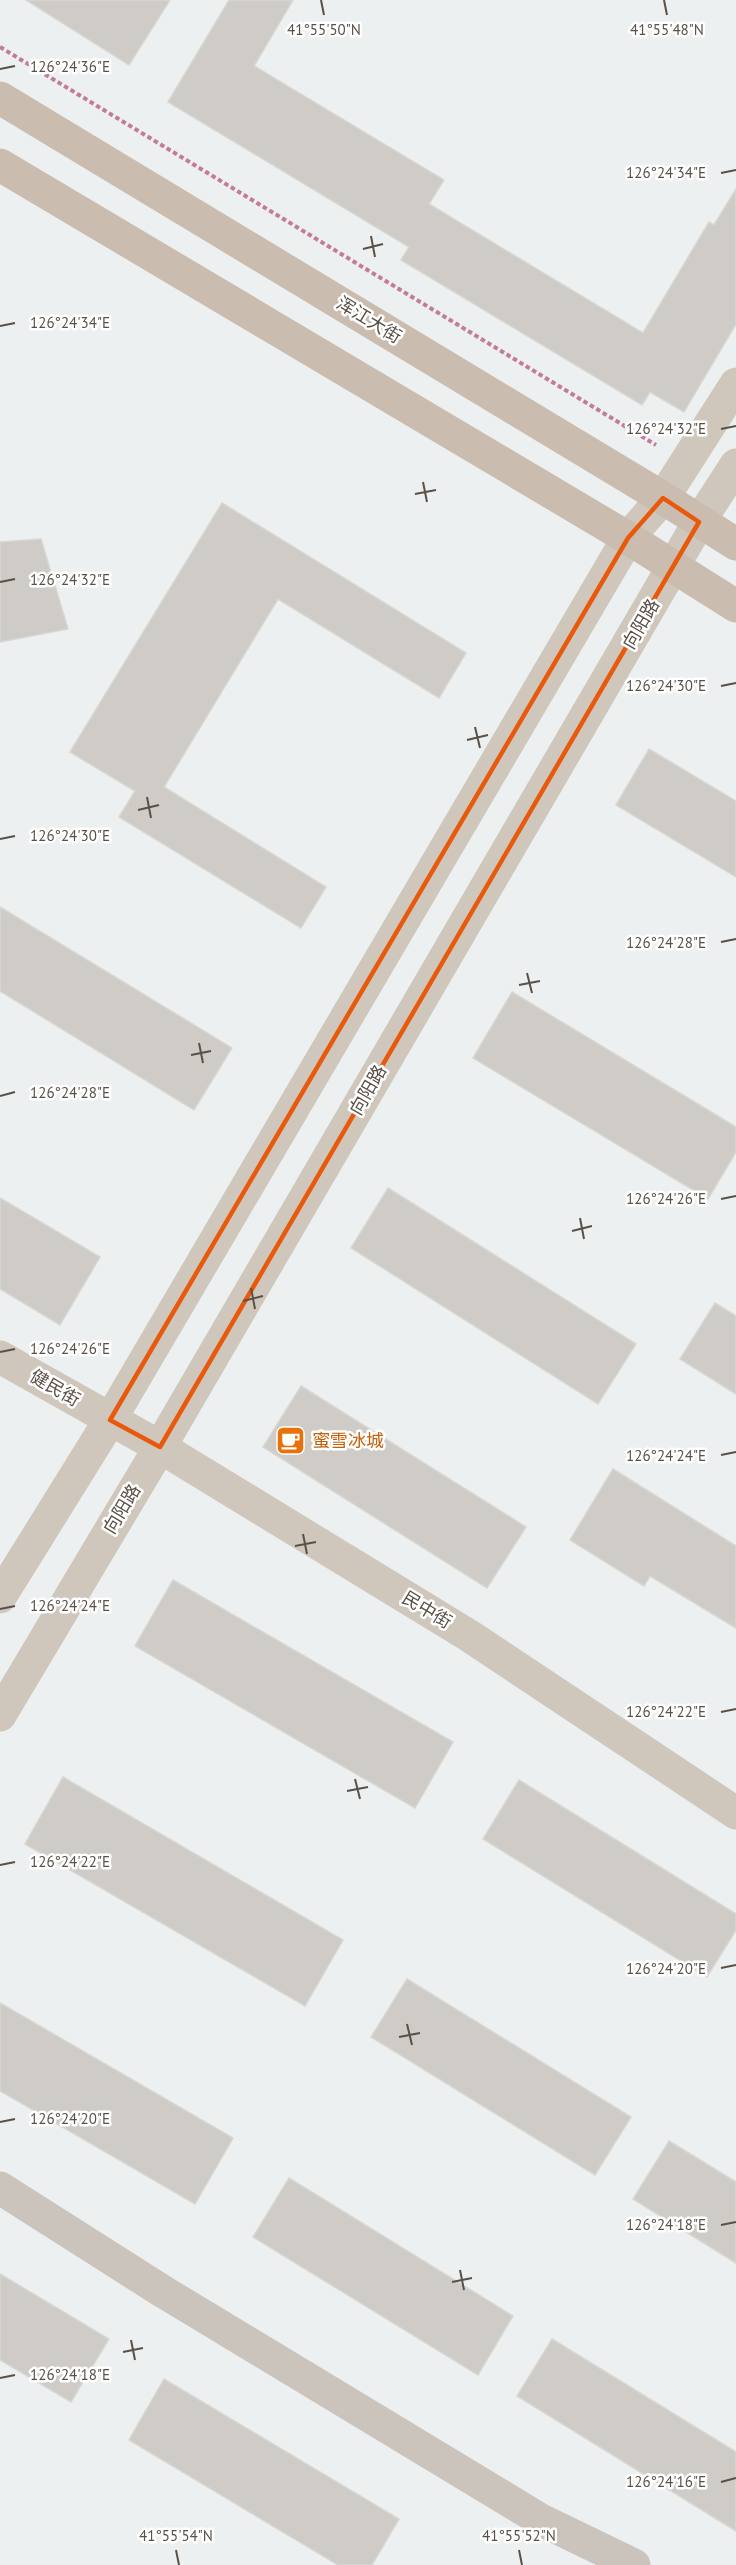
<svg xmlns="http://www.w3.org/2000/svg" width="736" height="2565" font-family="'PT Sans','Noto Sans SC',sans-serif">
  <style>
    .building { fill: #cfccc7; stroke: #d8d6d1; stroke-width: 1.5 }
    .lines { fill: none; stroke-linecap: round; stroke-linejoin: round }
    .path { stroke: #c57a9d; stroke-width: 4; stroke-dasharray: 4.5 3; stroke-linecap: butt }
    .street { stroke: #cbc4bc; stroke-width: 33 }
    .secondary { stroke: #d0c7bc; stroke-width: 33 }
    .primary { stroke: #cabdaf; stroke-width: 33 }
    .marked { fill: none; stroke: #e8590c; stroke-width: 4.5; stroke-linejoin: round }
    .ticks { fill: none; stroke: #595047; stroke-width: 2 }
    .labels { text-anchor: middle; stroke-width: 5; stroke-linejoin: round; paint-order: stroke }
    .street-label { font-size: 18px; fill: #595047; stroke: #fff }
    .food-label { font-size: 18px; fill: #c56008; stroke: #fff; text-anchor: start }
    .ticks-label { font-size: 15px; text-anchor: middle; fill: #595047; stroke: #fff; stroke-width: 5; stroke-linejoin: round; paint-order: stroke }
  </style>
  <rect width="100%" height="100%" fill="#edf0f0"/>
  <g class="building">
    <path d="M26,0H170L129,65Z"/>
    <path d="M229,0H293L254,66L444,180L429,204L643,333L709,222L714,225L736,189V324L684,412L650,392L642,405L401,260L409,247L168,102Z"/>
    <path d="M222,503L466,653L439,698L278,599L164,787L326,887L301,928L119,817L135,791L70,752Z"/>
    <path d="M41,539L68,629L0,642V542Z"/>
    <path d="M649,749L736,801V877L616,805Z"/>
    <path d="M0,907L232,1048L194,1110L0,991Z"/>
    <path d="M512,992L736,1127V1152L708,1199L473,1058Z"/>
    <path d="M388,1188L636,1344L598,1404L351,1248Z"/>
    <path d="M0,1198L100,1257L60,1325L0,1289Z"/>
    <path d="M715,1303L736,1316V1394L680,1359Z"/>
    <path d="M301,1386L526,1527L487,1588L263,1447Z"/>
    <path d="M613,1469L736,1546V1628L650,1576L644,1586L570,1540Z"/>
    <path d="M173,1580L453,1742L415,1808L135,1646Z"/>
    <path d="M63,1777L343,1940L305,2006L25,1844Z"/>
    <path d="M519,1780L736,1914V1930L707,1977L483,1839Z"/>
    <path d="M407,1979L631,2117L595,2175L371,2037Z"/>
    <path d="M0,2003L233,2138L195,2204L0,2091Z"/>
    <path d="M669,2141L736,2182V2263L633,2199Z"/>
    <path d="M289,2178L513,2316L478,2375L253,2237Z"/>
    <path d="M0,2274L109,2339L71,2402L0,2360Z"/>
    <path d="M552,2339L736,2452V2531L517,2396Z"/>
    <path d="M164,2379L399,2519L372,2565H338L129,2440Z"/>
  </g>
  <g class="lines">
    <path class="path" d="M0,47L656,445"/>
    <path class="street" d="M0,2188L162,2291L541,2520L634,2565"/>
    <g class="secondary">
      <path d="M0,1357L160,1447L468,1635L736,1813"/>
      <path d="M0,1597L110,1420L628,538L663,498L736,384"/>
      <path d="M0,1715L160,1447L699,522L736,465"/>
    </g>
    <g class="primary">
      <path d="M0,98L663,498L736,544"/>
      <path d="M0,165L628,538L736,606"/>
    </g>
  </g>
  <path class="marked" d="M663,498L699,522L160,1447L110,1420L628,538Z"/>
  <path class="ticks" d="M321,0L324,15M664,0L667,15M0,69L15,66M721,173L736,170M371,236L375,257M363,249L383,244M0,326L15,323M721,429L736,426M423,482L427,502M415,494L436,490M0,582L15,579M721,686L736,683M475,727L480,748M467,740L488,735M147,797L151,818M138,810L159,805M0,839L15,836M721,942L736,939M527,973L532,993M519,985L540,981M199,1043L203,1063M191,1055L211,1051M0,1096L15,1092M721,1199L736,1196M580,1218L584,1239M572,1231L592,1226M251,1288L255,1309M243,1301L263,1296M0,1352L15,1349M721,1455L736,1452M303,1534L307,1554M295,1546L316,1542M0,1609L15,1606M721,1712L736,1709M355,1779L360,1799M347,1791L368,1787M0,1865L15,1862M721,1968L736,1965M407,2024L412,2045M399,2037L420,2033M0,2122L15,2119M721,2225L736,2222M460,2270L464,2290M452,2282L472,2278M131,2340L135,2360M123,2352L143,2348M0,2378L15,2375M721,2482L736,2478M176,2550L179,2565M519,2550L522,2565"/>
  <defs>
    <symbol id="cafe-square" viewBox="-11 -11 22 22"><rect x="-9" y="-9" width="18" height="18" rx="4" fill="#e8710a" stroke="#fff"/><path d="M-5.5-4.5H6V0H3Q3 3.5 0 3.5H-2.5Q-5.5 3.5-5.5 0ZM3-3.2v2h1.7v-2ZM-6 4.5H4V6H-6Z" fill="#fff"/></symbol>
  </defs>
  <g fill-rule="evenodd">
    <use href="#cafe-square" x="274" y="1424" width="33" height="33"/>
  </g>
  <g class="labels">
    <g class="street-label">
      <text transform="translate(369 320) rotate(31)" y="6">浑江大街</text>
      <text transform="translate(641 624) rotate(-60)" y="6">向阳路</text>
      <text transform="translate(368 1090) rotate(-60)" y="6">向阳路</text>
      <text transform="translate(55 1388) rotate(30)" y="6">健民街</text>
      <text transform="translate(122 1509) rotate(-59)" y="6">向阳路</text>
      <text transform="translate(427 1610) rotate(31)" y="6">民中街</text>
    </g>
    <g class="food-label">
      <text x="312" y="1447">蜜雪冰城</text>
    </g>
  </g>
  <g class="ticks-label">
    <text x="324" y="35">41°55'50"N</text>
    <text x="667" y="35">41°55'48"N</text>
    <text x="70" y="72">126°24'36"E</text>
    <text x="666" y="178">126°24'34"E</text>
    <text x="70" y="328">126°24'34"E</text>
    <text x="666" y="434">126°24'32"E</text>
    <text x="70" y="585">126°24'32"E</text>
    <text x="666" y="691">126°24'30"E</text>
    <text x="70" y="841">126°24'30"E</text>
    <text x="666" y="948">126°24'28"E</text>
    <text x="70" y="1098">126°24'28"E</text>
    <text x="666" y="1204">126°24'26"E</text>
    <text x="70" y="1354">126°24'26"E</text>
    <text x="666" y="1461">126°24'24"E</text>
    <text x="70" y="1611">126°24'24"E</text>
    <text x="666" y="1717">126°24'22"E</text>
    <text x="70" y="1867">126°24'22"E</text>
    <text x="666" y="1974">126°24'20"E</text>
    <text x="70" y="2124">126°24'20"E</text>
    <text x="666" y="2230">126°24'18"E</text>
    <text x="70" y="2380">126°24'18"E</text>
    <text x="666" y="2487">126°24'16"E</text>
    <text x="176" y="2541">41°55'54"N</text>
    <text x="519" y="2541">41°55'52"N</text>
  </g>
</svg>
